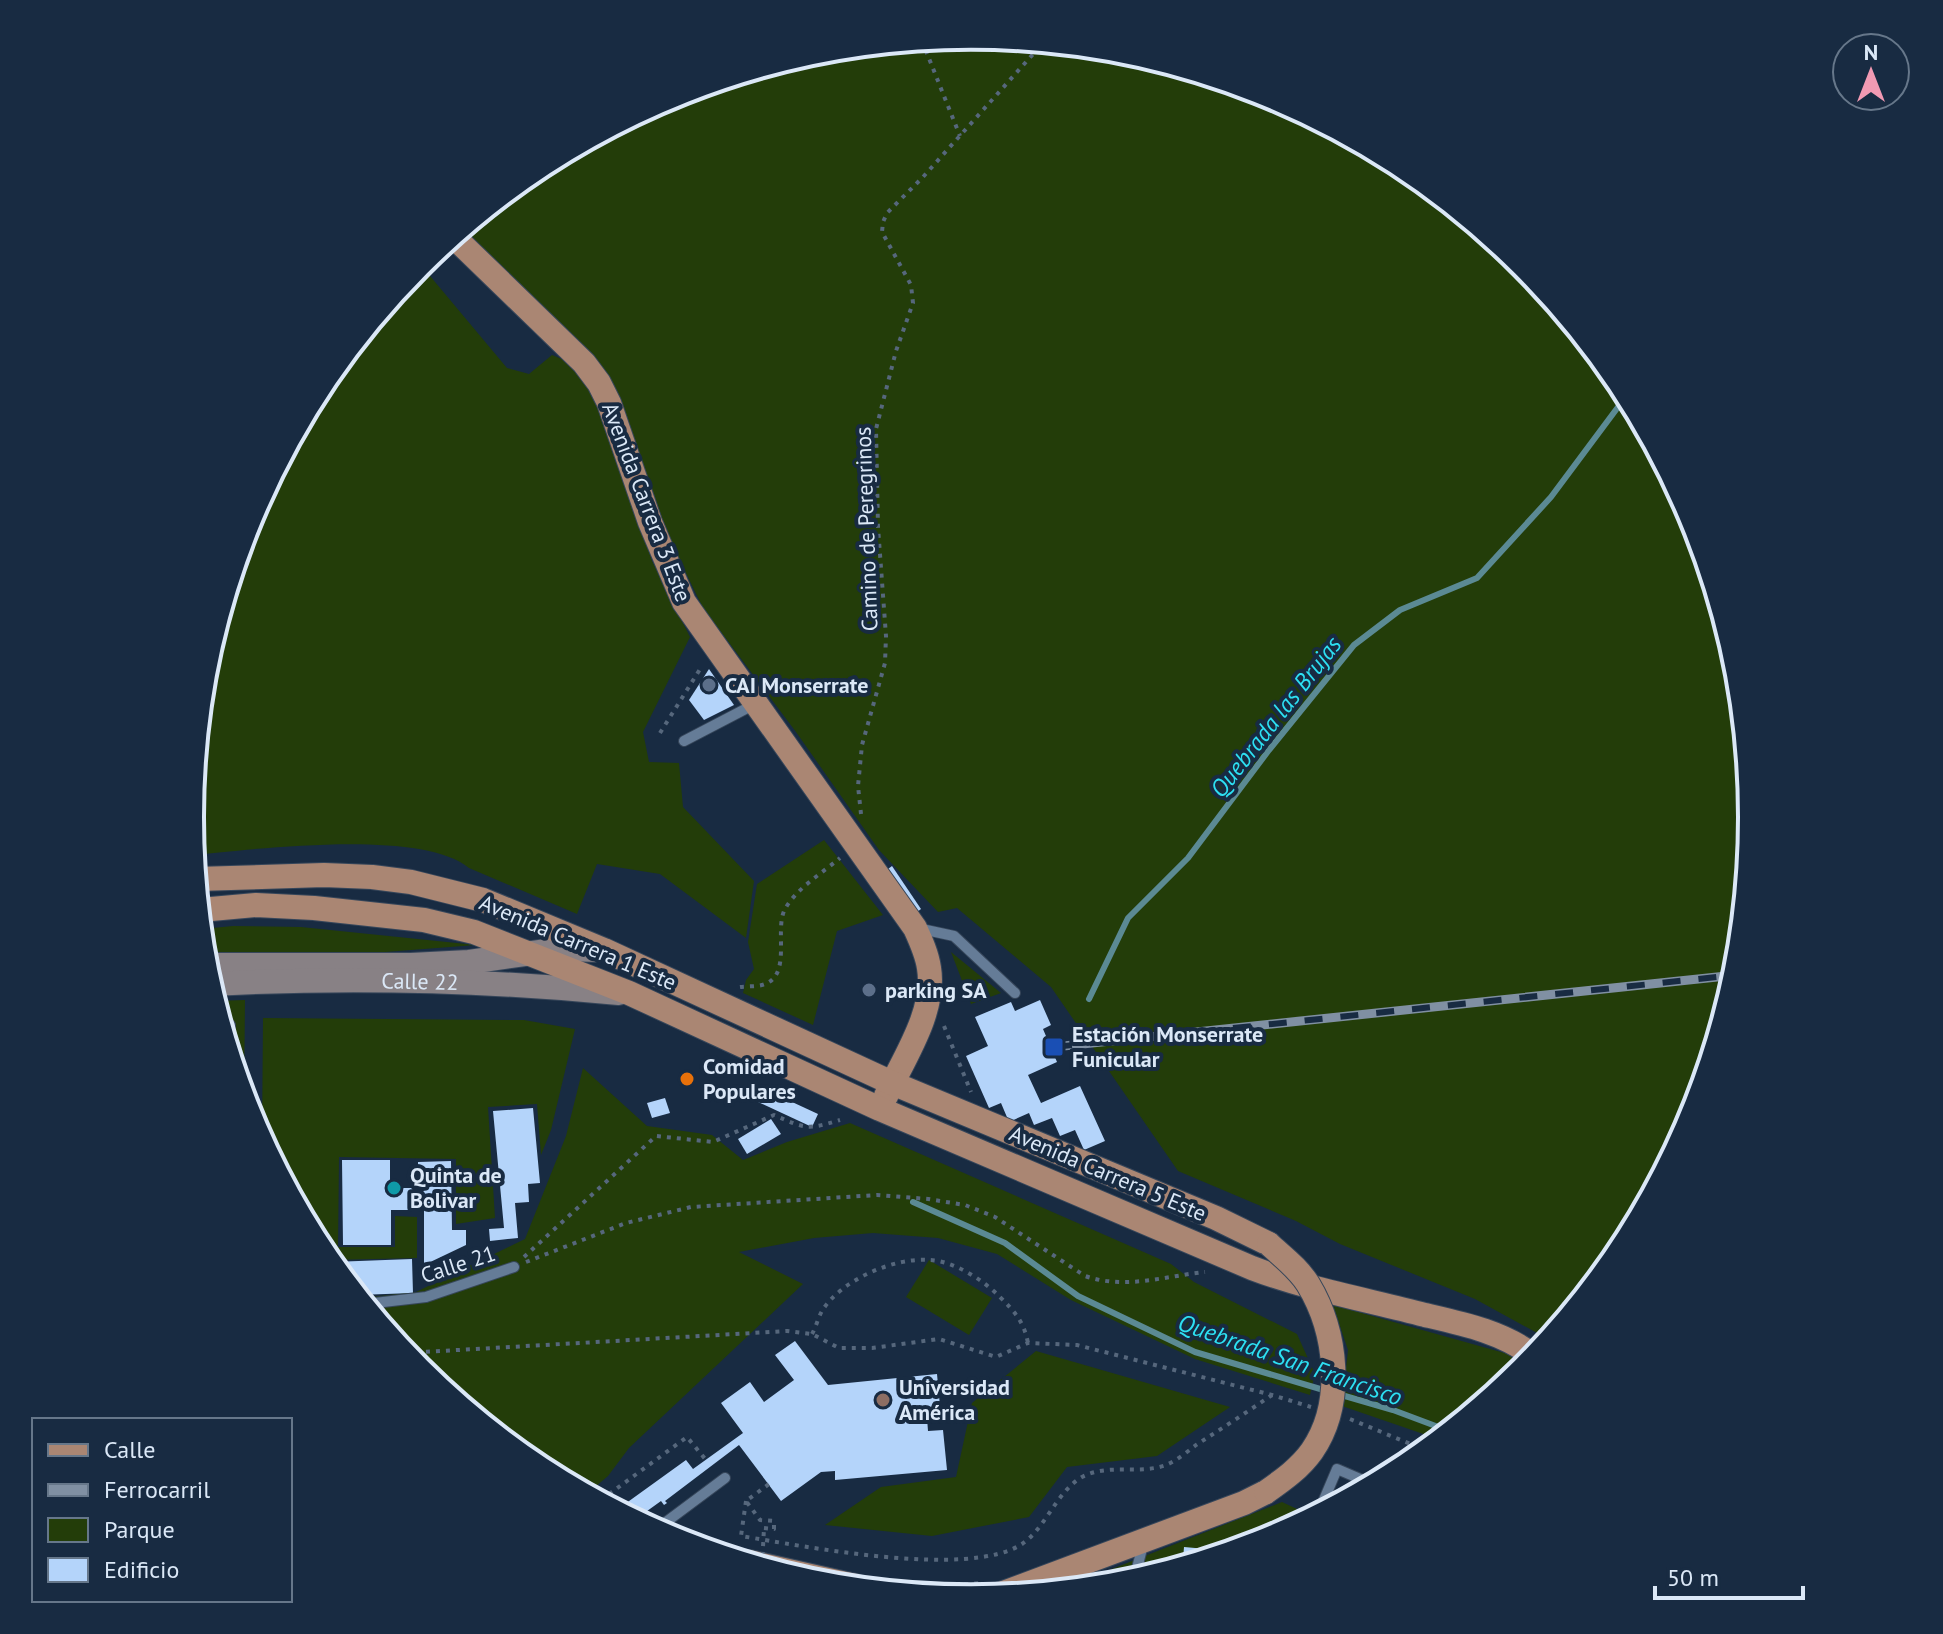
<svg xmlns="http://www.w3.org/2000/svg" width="1943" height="1634" font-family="'PT Sans',sans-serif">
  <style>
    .green { fill: #233d09 }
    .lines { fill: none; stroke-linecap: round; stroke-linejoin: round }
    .stream { stroke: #5b8a94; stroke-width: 6 }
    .building { fill: #b4d4fa }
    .lane-casing { stroke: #36465a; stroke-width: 12 }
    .secondary-casing { stroke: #36465a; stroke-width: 26 }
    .primary-casing { stroke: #36465a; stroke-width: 26 }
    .path { stroke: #56677c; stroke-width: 4; stroke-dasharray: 4 6; stroke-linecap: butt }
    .lane { stroke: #657c97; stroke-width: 10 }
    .secondary { stroke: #888185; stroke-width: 24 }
    .primary { stroke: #aa8673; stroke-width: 24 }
    .rail-casing { stroke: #8090a3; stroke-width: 9 }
    .rail { stroke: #182b42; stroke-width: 6; stroke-dasharray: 18; stroke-linecap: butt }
    .primary-bridge-casing { stroke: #36465a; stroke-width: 26; stroke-linecap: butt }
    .path-bridge { stroke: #56677c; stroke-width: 4; stroke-dasharray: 4 6; stroke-linecap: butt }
    .primary-bridge { stroke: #aa8673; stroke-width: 24 }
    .service-dot { fill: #5c6f8a; stroke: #182b42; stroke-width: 3 }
    .transit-dot { fill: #1a4fb4; stroke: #182b42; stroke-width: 3 }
    .food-dot { fill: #e8710a; stroke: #182b42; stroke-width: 3 }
    .culture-dot { fill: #0f9aa8; stroke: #182b42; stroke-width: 3 }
    .education-dot { fill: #8d6e63; stroke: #182b42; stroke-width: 3 }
    .labels { text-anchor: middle; stroke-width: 8; stroke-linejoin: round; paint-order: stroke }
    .street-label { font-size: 22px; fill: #dbe8f7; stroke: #182b42 }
    .poi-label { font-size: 22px; font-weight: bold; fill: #dbe8f7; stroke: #182b42; text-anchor: start }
    .water-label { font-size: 24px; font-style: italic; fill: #2de0f3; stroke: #182b42 }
    .rim { fill: none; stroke: #dbe8f7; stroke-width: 4 }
  </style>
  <rect width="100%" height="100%" fill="#182b42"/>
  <g class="green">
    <path d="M972,36L1124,51L1271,96L1406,168L1524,265L1621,383L1693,519L1738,665L1752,817L1737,970L1693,1116L1621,1251L1548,1339L1475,1299L1340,1244L1296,1221L1178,1171L1051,987L957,908L938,912L879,850L796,732L703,608L664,528L636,443L627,423L458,233L538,167L673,95L820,51Z"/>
    <path d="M420,264L507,368L529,374L552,355L579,366L604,417L652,561L690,637L643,732L649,762L679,763L683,807L754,881L746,938L660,874L597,864L577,914L469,868C422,828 256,849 194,855L191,817L206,664L250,518L322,383Z"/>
    <path d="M824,840L883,915L837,931L813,1025L743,993L746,980L754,969L748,942L757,884Z"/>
    <path d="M233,926L301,927L476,945L372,953L204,956L202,929Z"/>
    <path d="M951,952L1001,993L971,1004Z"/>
    <path d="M245,1000L244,1098L215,1001Z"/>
    <path d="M263,1018L524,1020L575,1029L551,1130L541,1155L537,1104L488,1107L495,1218L456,1224V1159L339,1157L338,1247H395V1216L417,1217V1258L330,1260L322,1251L262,1138Z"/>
    <path d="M583,1068L647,1126L712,1135L743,1160L787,1142L850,1123L1171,1264L1194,1282L1297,1334L1315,1374L1310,1395L1195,1359L1071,1300L997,1254L938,1238L873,1233L814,1238L739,1252L803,1284L629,1448L608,1476L588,1493L537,1466L419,1369L361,1298L416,1292L525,1239L566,1136Z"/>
    <path d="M929,1260L992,1298L969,1335L906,1297Z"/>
    <path d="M1333,1305L1508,1354L1524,1369L1438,1439L1342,1406L1348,1350Z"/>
    <path d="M1036,1351L1230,1407L1157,1456L1067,1467L1029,1517L932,1536L825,1525L881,1487L956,1477L972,1403Z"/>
    <path d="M1282,1502L1312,1516L1270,1539L1123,1583L1061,1589Z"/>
  </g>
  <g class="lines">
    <g class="stream">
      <path d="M1089,999L1128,918L1188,858L1269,750L1354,645L1400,610L1477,578L1551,497L1627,395"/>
      <path d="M913,1202L1005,1243L1078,1296L1195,1352L1327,1391"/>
      <path d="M1338,1394L1393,1410L1449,1431"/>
    </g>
  </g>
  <g class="building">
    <path d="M709,669L734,705L704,720L689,700Z"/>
    <path d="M892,866L921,909L917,912L888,869Z"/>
    <path d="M1040,1000L1051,1025L1043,1029L1057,1062L1028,1075L1041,1103L1080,1086L1105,1141L1084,1150L1075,1130L1060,1136L1052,1118L1034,1125L1029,1113L1009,1122L1001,1103L989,1108L966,1056L988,1046L975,1017L1011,1002L1015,1011Z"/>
    <path d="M760,1087L818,1114L812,1127L758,1102L757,1093Z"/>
    <path d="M665,1098L670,1113L652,1118L647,1103Z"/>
    <path d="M533,1108L540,1183L528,1184L529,1202L515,1203L518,1238L490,1241L489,1229L504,1228L493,1111Z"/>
    <path d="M771,1119L781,1134L747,1154L738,1139Z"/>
    <path d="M342,1160H390V1188H418V1162L451,1161L452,1230H466V1245L424,1265V1210H391V1245H343Z"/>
    <path d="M412,1259L413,1293L358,1295L355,1291L354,1281H347L332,1262Z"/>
    <path d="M795,1341L828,1385L937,1374L941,1417L927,1418L928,1431L943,1430L947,1470L835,1480V1471L821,1472L781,1501L739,1445L665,1501L667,1503L664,1505L661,1501L636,1519L618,1509L686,1460L693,1469L743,1433L721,1403L750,1382L764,1402L794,1380L775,1355Z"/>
    <path d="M1184,1547L1229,1551L1173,1568L1174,1559H1183Z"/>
  </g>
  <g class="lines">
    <defs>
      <g id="lane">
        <path d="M684,741L755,704"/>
        <path d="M917,928L954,936L1015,993"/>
        <path d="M229,1048L230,1025"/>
        <path d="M366,1304L426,1297L514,1267"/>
        <path d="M1323,1511L1320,1509L1337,1469L1372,1484"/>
        <path d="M664,1534L666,1522L725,1478"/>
        <path d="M1128,1582L1136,1572L1144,1541"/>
      </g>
      <g id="secondary">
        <path d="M205,965H411L469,962L561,949L602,950"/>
        <path id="s1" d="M210,984C345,977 484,980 619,993"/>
      </g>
      <g id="primary">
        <path d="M454,237L584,363L599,383L609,403L650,522L684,602L915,928C921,941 927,954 929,968C936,1011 904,1058 886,1096"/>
        <path d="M197,879L324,875L372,877L411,882L483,900L604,950L892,1083L1216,1218L1269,1244"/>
        <path d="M200,910L256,905L314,908L424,920L474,932L629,993L880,1109L1252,1268C1307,1289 1368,1300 1425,1315C1464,1324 1502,1332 1534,1356"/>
        <path d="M749,1562L855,1586"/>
        <path d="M998,1595L1244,1503L1266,1492"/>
      </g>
    </defs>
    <use href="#lane" class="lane-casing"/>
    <use href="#secondary" class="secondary-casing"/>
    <use href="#primary" class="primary-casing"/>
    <g class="path">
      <path d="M922,41L960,136"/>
      <path d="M660,733L702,666"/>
      <path d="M861,814L858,786L862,745L885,663L886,636L878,527L876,429L896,351L913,303L911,285L882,232L883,222L887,213L923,177L1043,43"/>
      <path d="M740,987C747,986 758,987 765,984C792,974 774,929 785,909C796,889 822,873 840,858"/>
      <path d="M944,1026L971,1092"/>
      <path d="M524,1257L656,1136L713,1142L774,1115C806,1129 807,1130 840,1120"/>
      <path d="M526,1262L626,1223L691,1207L877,1195L928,1199L965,1205L995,1217L1085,1276C1125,1290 1165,1276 1205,1272"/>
      <path d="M812,1334C816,1327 818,1318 822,1311C841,1280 894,1257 930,1260C954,1261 983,1280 1000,1297C1015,1312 1024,1322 1028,1343"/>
      <path d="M406,1353L787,1331L812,1334L839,1348H872L939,1339L996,1357L1028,1343L1077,1345L1272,1395L1311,1407"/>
      <path d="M1350,1419L1425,1450"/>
      <path d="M601,1500L687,1437L706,1460"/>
      <path d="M746,1501L741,1536C803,1546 969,1579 1022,1544C1046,1528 1056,1492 1082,1477C1108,1463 1139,1475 1166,1465C1176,1461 1187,1452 1196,1445C1221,1429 1247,1412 1272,1395"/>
      <path d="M764,1528L774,1529V1521L760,1520L746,1501L769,1484"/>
      <path d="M692,1544L733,1550"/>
      <path d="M875,1579L928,1587L981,1583"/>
    </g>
    <use href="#lane" class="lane"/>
    <use href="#secondary" class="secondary"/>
    <use href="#primary" class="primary"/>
    <defs>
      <path id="rail" d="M1054,1047L1736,975"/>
    </defs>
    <use href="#rail" class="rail-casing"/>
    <use href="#rail" class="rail"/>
    <defs>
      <path id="primary-bridge" d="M1266,1492C1283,1480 1300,1468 1312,1451C1345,1403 1337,1332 1308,1284C1298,1268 1283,1257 1269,1244"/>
    </defs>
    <use href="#primary-bridge" class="primary-bridge-casing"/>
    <path class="path-bridge" d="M762,1566L764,1528"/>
    <use href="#primary-bridge" class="primary-bridge"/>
  </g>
  <g class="service-dot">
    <circle cx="709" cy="685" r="8"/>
    <circle cx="869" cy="990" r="8"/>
  </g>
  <rect class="transit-dot" x="1044" y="1037" width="20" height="20" rx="4"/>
  <circle class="food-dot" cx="687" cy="1079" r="8"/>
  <circle class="culture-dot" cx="394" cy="1188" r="8"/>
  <circle class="education-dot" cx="883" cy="1400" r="8"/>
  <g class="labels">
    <g class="street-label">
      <text transform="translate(647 502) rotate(69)" y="8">Avenida Carrera 3 Este</text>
      <text transform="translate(866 529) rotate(-92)" y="8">Camino de Peregrinos</text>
      <text transform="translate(578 942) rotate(23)" y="8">Avenida Carrera 1 Este</text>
      <text dy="8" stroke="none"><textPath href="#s1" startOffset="210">Calle 22</textPath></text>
      <text transform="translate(1108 1173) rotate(23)" y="8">Avenida Carrera 5 Este</text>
      <text transform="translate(458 1264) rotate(-18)" y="8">Calle 21</text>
    </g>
    <g class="poi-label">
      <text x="725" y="693">CAI Monserrate</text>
      <text x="885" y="998">parking SA</text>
      <text x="1072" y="1042">Estación Monserrate<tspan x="1072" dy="25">Funicular</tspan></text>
      <text x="703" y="1074">Comidad<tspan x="703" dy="25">Populares</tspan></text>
      <text x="410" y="1183">Quinta de<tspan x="410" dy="25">Bolivar</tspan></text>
      <text x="899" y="1395">Universidad<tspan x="899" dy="25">América</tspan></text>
    </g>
    <g class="water-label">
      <text transform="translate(1276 717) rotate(-52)" y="8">Quebrada las Brujas</text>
      <text transform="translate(1290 1360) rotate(19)" y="8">Quebrada San Francisco</text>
    </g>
  </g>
  <path d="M0 0H1943V1634H0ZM204 817a767 767 0 1 1 1534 0a767 767 0 1 1-1534 0Z" fill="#182b42" fill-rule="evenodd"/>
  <path class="rim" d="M204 817a767 767 0 1 1 1534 0a767 767 0 1 1-1534 0Z"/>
  <rect x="32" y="1418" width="260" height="184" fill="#182b42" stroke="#66778a" stroke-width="2"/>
  <rect x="48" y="1444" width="40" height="12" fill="#aa8673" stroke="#66778a" stroke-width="2"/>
  <text x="104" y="1458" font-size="24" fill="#dbe8f7">Calle</text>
  <rect x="48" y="1484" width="40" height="12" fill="#8090a3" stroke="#66778a" stroke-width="2"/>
  <text x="104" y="1498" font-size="24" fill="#dbe8f7">Ferrocarril</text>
  <rect x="48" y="1518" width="40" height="24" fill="#233d09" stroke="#66778a" stroke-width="2"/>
  <text x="104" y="1538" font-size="24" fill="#dbe8f7">Parque</text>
  <rect x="48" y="1558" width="40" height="24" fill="#b4d4fa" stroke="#66778a" stroke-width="2"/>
  <text x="104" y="1578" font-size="24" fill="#dbe8f7">Edificio</text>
  <g transform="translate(1871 72)"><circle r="38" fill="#182b42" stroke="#66778a" stroke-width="2"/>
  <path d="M0-6L14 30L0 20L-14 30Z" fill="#f19ab3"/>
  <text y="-12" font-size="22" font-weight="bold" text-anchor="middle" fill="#dbe8f7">N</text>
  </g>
  <path d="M1655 1586v12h148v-12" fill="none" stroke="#dbe8f7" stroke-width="4"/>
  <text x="1667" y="1586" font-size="24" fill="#dbe8f7" stroke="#182b42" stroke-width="6" paint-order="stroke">50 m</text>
</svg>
